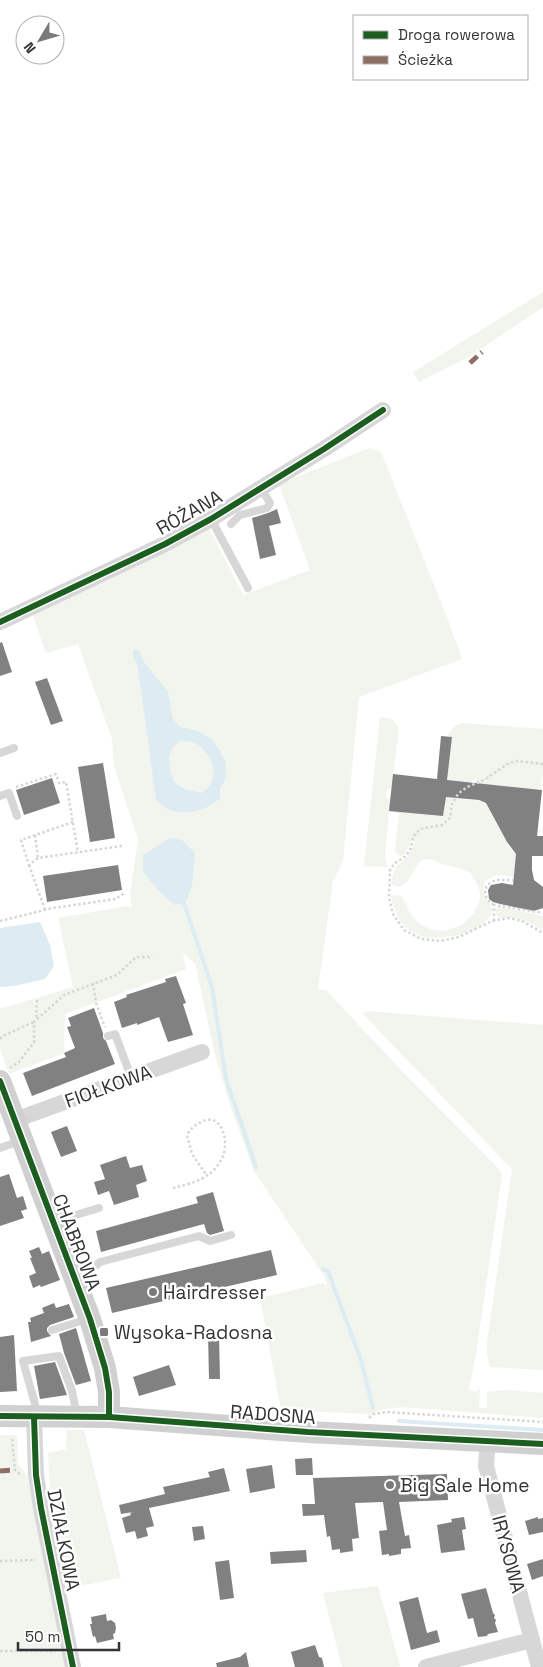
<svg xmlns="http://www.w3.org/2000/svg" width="543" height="1667" font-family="'Space Grotesk',sans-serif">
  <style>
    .green { fill: #f1f5ed }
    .water { fill: #ddebf3; fill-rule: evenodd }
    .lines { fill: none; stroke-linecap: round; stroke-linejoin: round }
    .stream { stroke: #ddebf3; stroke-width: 4 }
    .building { fill: #818181 }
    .path { stroke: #d6d6d6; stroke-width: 2.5; stroke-dasharray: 2.5 2.5; stroke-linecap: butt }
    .lane { stroke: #d7d7d7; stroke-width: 8 }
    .street { stroke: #d7d7d7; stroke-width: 16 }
    .secondary { stroke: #d0d0d0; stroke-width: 22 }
    .quiet { stroke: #8d6e63; stroke-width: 5; stroke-dasharray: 10 5; stroke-linecap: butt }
    .cycleway-casing { stroke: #fff; stroke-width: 9 }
    .cycleway { stroke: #1b5e20; stroke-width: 6 }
    .poi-dot { fill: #7a7a7a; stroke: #fff; stroke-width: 2 }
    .labels { text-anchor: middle; stroke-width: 5; stroke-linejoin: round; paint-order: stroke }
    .street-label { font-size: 19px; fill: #333; stroke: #fff }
    .poi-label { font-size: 19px; fill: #333; stroke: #fff; text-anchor: start }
  </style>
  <rect width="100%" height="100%" fill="#fff"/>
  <g class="green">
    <path d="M543,292V307L469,357L419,382L413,372Z"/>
    <path d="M369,448L381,452L450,625L462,659L359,697L343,861L333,881L318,989L326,990L403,1072L499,1169L502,1175L476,1354L469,1390L475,1392L480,1389L479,1408H487V1392L505,1390L543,1393V1418L403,1407C389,1409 380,1407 368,1417V1414L281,1410L260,1298L324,1283L328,1291L324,1276L254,1171L232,1111L215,1055L195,963L183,953L186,969L65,1014L64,1053L9,1074L0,1049V1009L73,987L58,918L129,906L132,908L130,894L138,839L114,766L112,739L78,644L46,653L32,613L209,528L243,595L310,570L279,484Z"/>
    <path d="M380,717C390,717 397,721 399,731L391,789H387L386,798L390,799L400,805L440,785L452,739L451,737L448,736C451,729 455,725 462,723L543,729V775L541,781V789L502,788L497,785H481L475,780C465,784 459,790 452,798L480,801L486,804L510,848L516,854L514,877L497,875L485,881L483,892L493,910C486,934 435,944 415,934C400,926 394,911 391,896L400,895L403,898C407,907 409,914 417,921C436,939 464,930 476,909C478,904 481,899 480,894C480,887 474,880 471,873C467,870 451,866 445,865C438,863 434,859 426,859C415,859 414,881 399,887L391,884L394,869L409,855L415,842L411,841L405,854L400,856L396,853L395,850L399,813L389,812L385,855L387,867L364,866Z"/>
    <path d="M500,907L543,916V930C525,921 520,916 499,918L496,914L495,909Z"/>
    <path d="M367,1011L543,1025V1370L490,1367L487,1355V1342L512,1169L363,1014Z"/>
    <path d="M67,1430H84L121,1578L67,1588L50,1497L48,1453L66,1449Z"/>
    <path d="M0,1435H17L18,1465L27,1475L65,1667H0Z"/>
    <path d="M378,1586L400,1666L395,1667H342L323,1593Z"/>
  </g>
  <g class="water">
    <path d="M133,649L139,650L144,662L168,692L173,719L180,727L198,731L213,740L226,762L225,780L220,788V798C208,810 187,816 170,810C165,808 160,803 156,800L141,690L137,664L133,657ZM179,741C186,741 193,741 199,745C202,747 204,751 207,754C216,767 217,783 202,793L184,789L174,782C169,765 164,754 179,741Z"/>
    <path d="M170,838L182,840L195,853C193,870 195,889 184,903L174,905L158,890L143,871V855Z"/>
    <path d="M40,922L50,945L54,966L45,979L14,986L0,987V928Z"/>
  </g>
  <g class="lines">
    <g class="stream">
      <path d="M184,903L212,987L226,1079L256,1167"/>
      <path d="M323,1269L328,1271L361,1360L373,1408"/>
      <path d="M399,1421L543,1430"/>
    </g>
  </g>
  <g class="building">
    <path d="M277,509L281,523L269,526L276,555L260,559L252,518L268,513Z"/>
    <path d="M2,642L12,672L0,676V643Z"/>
    <path d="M47,678L63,721L51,725L35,682Z"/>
    <path d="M441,736L452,737L447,780L542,790L537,836H543V856H532V870L534,880L543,887V908L534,911L500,904L493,902L489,899L488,890L491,885L502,883L513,885L516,854L507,842L486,803L479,800L446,797L443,816L389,811L393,774L437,779Z"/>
    <path d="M103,763L115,838L90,842L78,767Z"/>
    <path d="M52,778L60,803L24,815L16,790Z"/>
    <path d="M118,865L122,890L47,902L43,876Z"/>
    <path d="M176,976L186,1003L183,1004L193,1035L168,1042L159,1017L137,1025V1023L122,1028L114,1002L127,997L126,995L166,982L165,979Z"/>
    <path d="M94,1008L103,1033V1038L106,1041L115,1064L32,1096L23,1073L66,1057L64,1053L75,1048L67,1027L71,1026L68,1018Z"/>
    <path d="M67,1126L77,1151L61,1157L51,1132Z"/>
    <path d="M126,1156L130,1168L142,1165L147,1181L136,1185L139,1197L114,1205L109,1191L98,1195L94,1182L105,1179L100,1165Z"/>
    <path d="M9,1174L17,1198L23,1196L27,1209L21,1211L24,1218L0,1226V1177Z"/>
    <path d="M213,1192L224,1231L210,1235L207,1233L204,1224L101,1252L96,1231L198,1203L196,1197Z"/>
    <path d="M39,1247L42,1254L49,1251L60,1280L41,1287L40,1285L33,1288L29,1276L36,1273L30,1258H32L29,1251Z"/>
    <path d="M271,1250L277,1275L112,1313L106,1288Z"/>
    <path d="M54,1303L56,1308L69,1304L74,1317L50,1325L47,1328V1331L51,1336L31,1342L28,1322H31L30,1318L44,1313L42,1308Z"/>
    <path d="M76,1328L91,1381L76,1385L64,1353L59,1334Z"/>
    <path d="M14,1335L17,1391L0,1392V1337Z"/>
    <path d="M208,1335H219L220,1379H209Z"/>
    <path d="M55,1362L67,1395L40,1399L34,1366Z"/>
    <path d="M169,1365L176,1385L139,1396L133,1377Z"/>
    <path d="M312,1458L313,1475H296L295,1459Z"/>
    <path d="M272,1465L275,1488L250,1493L246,1469Z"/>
    <path d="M224,1468L230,1491L149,1508L154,1526L146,1528L148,1536L137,1539L135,1531L126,1533L122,1518L131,1515L130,1513L133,1512L121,1514L119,1505L165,1494L163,1487L210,1477L208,1472Z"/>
    <path d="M447,1474L448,1500L399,1502L405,1536L409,1535L411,1548L401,1549V1554L389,1556V1554L382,1555L379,1531L387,1530L383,1502L355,1503L359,1538L352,1539L353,1551L340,1553V1549L332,1550L330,1536L327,1537L324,1515L303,1516L302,1504H315L313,1478Z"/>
    <path d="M464,1517L466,1529L462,1530L465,1550L441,1553L437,1525L452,1522L451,1519Z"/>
    <path d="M538,1517V1519L543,1518V1532L529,1535L525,1521Z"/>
    <path d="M203,1526L205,1539L194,1541L192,1527Z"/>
    <path d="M306,1550L307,1562L271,1564L270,1552Z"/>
    <path d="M543,1559V1576L532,1580L527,1564Z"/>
    <path d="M229,1560L234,1598L220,1600L215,1562Z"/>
    <path d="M486,1588L493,1613L495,1615L494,1618L496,1620L495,1623L498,1632L488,1634L487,1636L478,1637L473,1618L468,1619L461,1594Z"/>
    <path d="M418,1597L427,1633L437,1630L440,1642L411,1650L399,1602Z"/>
    <path d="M106,1614L107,1621L111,1620L115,1623L116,1628L115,1633L113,1634L114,1639L97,1643L95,1636L93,1637L90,1624H92L91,1617Z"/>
    <path d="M315,1645L319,1657L322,1658L324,1667H295L291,1652Z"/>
    <path d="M246,1652L249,1667H217L216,1663L240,1657Z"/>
  </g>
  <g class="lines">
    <g class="path">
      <path d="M543,764L517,761L509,763L484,780L467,787L458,794L452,804L450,818L442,825L420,829L413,837L411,848L406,856L395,863L390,870L389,898L393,914L404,930L421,939L440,941L459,937L492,921L509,918L522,921L543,933"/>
      <path d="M16,787L56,774L59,783L66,782L78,853"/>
      <path d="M73,822L21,840L29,865L38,858L122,846"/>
      <path d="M35,835L38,858"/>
      <path d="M29,865L45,910"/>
      <path d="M494,905C486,900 483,894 487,885L495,880H513"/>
      <path d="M0,921L53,908L116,899L124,893"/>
      <path d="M494,921V905L543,913"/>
      <path d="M93,983L96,1003L105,1027"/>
      <path d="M37,1000L36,1015L38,1019"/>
      <path d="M0,1039L3,1036L34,1022"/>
      <path d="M10,1068L19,1062L34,1042V1022L64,995L117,975L136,957H149L152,955"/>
      <path d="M173,1188C185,1185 199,1182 209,1174C215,1170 220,1163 223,1156C229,1141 222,1111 201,1122C195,1125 190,1129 187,1135L192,1154L207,1176"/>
      <path d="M369,1418L374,1414L386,1412L543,1422"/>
      <path d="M12,1439L15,1470L21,1475"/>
      <path d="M0,1561L36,1560"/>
      <path d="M0,1651H56"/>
    </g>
    <g class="lane">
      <path d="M211,519L248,588"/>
      <path d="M231,524L240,515L267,508L270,503L261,488"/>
      <path d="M0,753L14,748"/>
      <path d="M0,796L9,793L17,816"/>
      <path d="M108,1036L115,1034L131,1077"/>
      <path d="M0,1148L20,1141"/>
      <path d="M56,1221L99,1208"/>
      <path d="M78,1279L83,1277L100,1262L199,1236L210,1241L231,1235"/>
      <path d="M52,1330L88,1319"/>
      <path d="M35,1415V1404L23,1361L59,1356L72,1391L77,1415"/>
    </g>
    <g class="street">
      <path d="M0,622L165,544L211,519L324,449L383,410"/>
      <path d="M15,1120L202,1052"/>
      <path d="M34,1417L36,1475L41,1508L73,1667"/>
      <path d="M488,1441L486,1466L539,1667"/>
      <path d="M426,1667L532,1640"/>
    </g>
    <g class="secondary">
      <path d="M0,1081L90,1319L105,1368L109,1392V1417"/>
      <path d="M0,1416L109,1417L308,1432L543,1444"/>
    </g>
    <g class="quiet">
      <path d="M470,363L482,352"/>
      <path d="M0,1471L15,1470"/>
    </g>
    <defs>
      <g id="cycleway">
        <path d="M0,622L165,544L211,519L324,449L383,410"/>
        <path d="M0,1081L90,1319L105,1368L109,1392V1417"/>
        <path d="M0,1416L109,1417L308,1432L543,1444"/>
        <path d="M34,1417L36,1475L41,1508L73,1667"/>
      </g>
    </defs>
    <use href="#cycleway" class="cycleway-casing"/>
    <use href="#cycleway" class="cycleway"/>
  </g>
  <g class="poi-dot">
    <circle cx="153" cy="1292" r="5"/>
    <rect x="99" y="1327" width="10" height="10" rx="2.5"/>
    <circle cx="390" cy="1485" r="5"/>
  </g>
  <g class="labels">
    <g class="street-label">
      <text transform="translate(189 512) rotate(-29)" y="7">RÓŻANA</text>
      <text transform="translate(108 1086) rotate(-20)" y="7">FIOŁKOWA</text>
      <text transform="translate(77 1242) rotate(69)" y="7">CHABROWA</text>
      <text transform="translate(273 1414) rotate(4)" y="7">RADOSNA</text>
      <text transform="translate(64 1540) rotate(79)" y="7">DZIAŁKOWA</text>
      <text transform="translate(509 1554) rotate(75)" y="7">IRYSOWA</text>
    </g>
    <g class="poi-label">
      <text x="163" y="1299">Hairdresser</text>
      <text x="114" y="1339">Wysoka-Radosna</text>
      <text x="400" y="1492">Big Sale Home</text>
    </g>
  </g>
  <rect x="353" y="15" width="175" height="65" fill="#ffffff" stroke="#adadad"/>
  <rect x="363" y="31" width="25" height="8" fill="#1b5e20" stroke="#adadad"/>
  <text x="398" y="40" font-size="15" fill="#333333">Droga rowerowa</text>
  <rect x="363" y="56" width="25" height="8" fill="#8d6e63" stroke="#adadad"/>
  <text x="398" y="65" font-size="15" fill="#333333">Ścieżka</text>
  <g transform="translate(40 40) rotate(232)"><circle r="24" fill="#ffffff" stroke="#adadad"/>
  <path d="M0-4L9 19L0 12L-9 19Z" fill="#7a7a7a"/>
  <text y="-8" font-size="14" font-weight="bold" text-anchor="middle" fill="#333333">N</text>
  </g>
  <path d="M18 1642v8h101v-8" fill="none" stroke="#333333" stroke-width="2.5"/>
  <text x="25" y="1642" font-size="15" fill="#333333" stroke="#ffffff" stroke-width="4" paint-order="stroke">50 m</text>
</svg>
